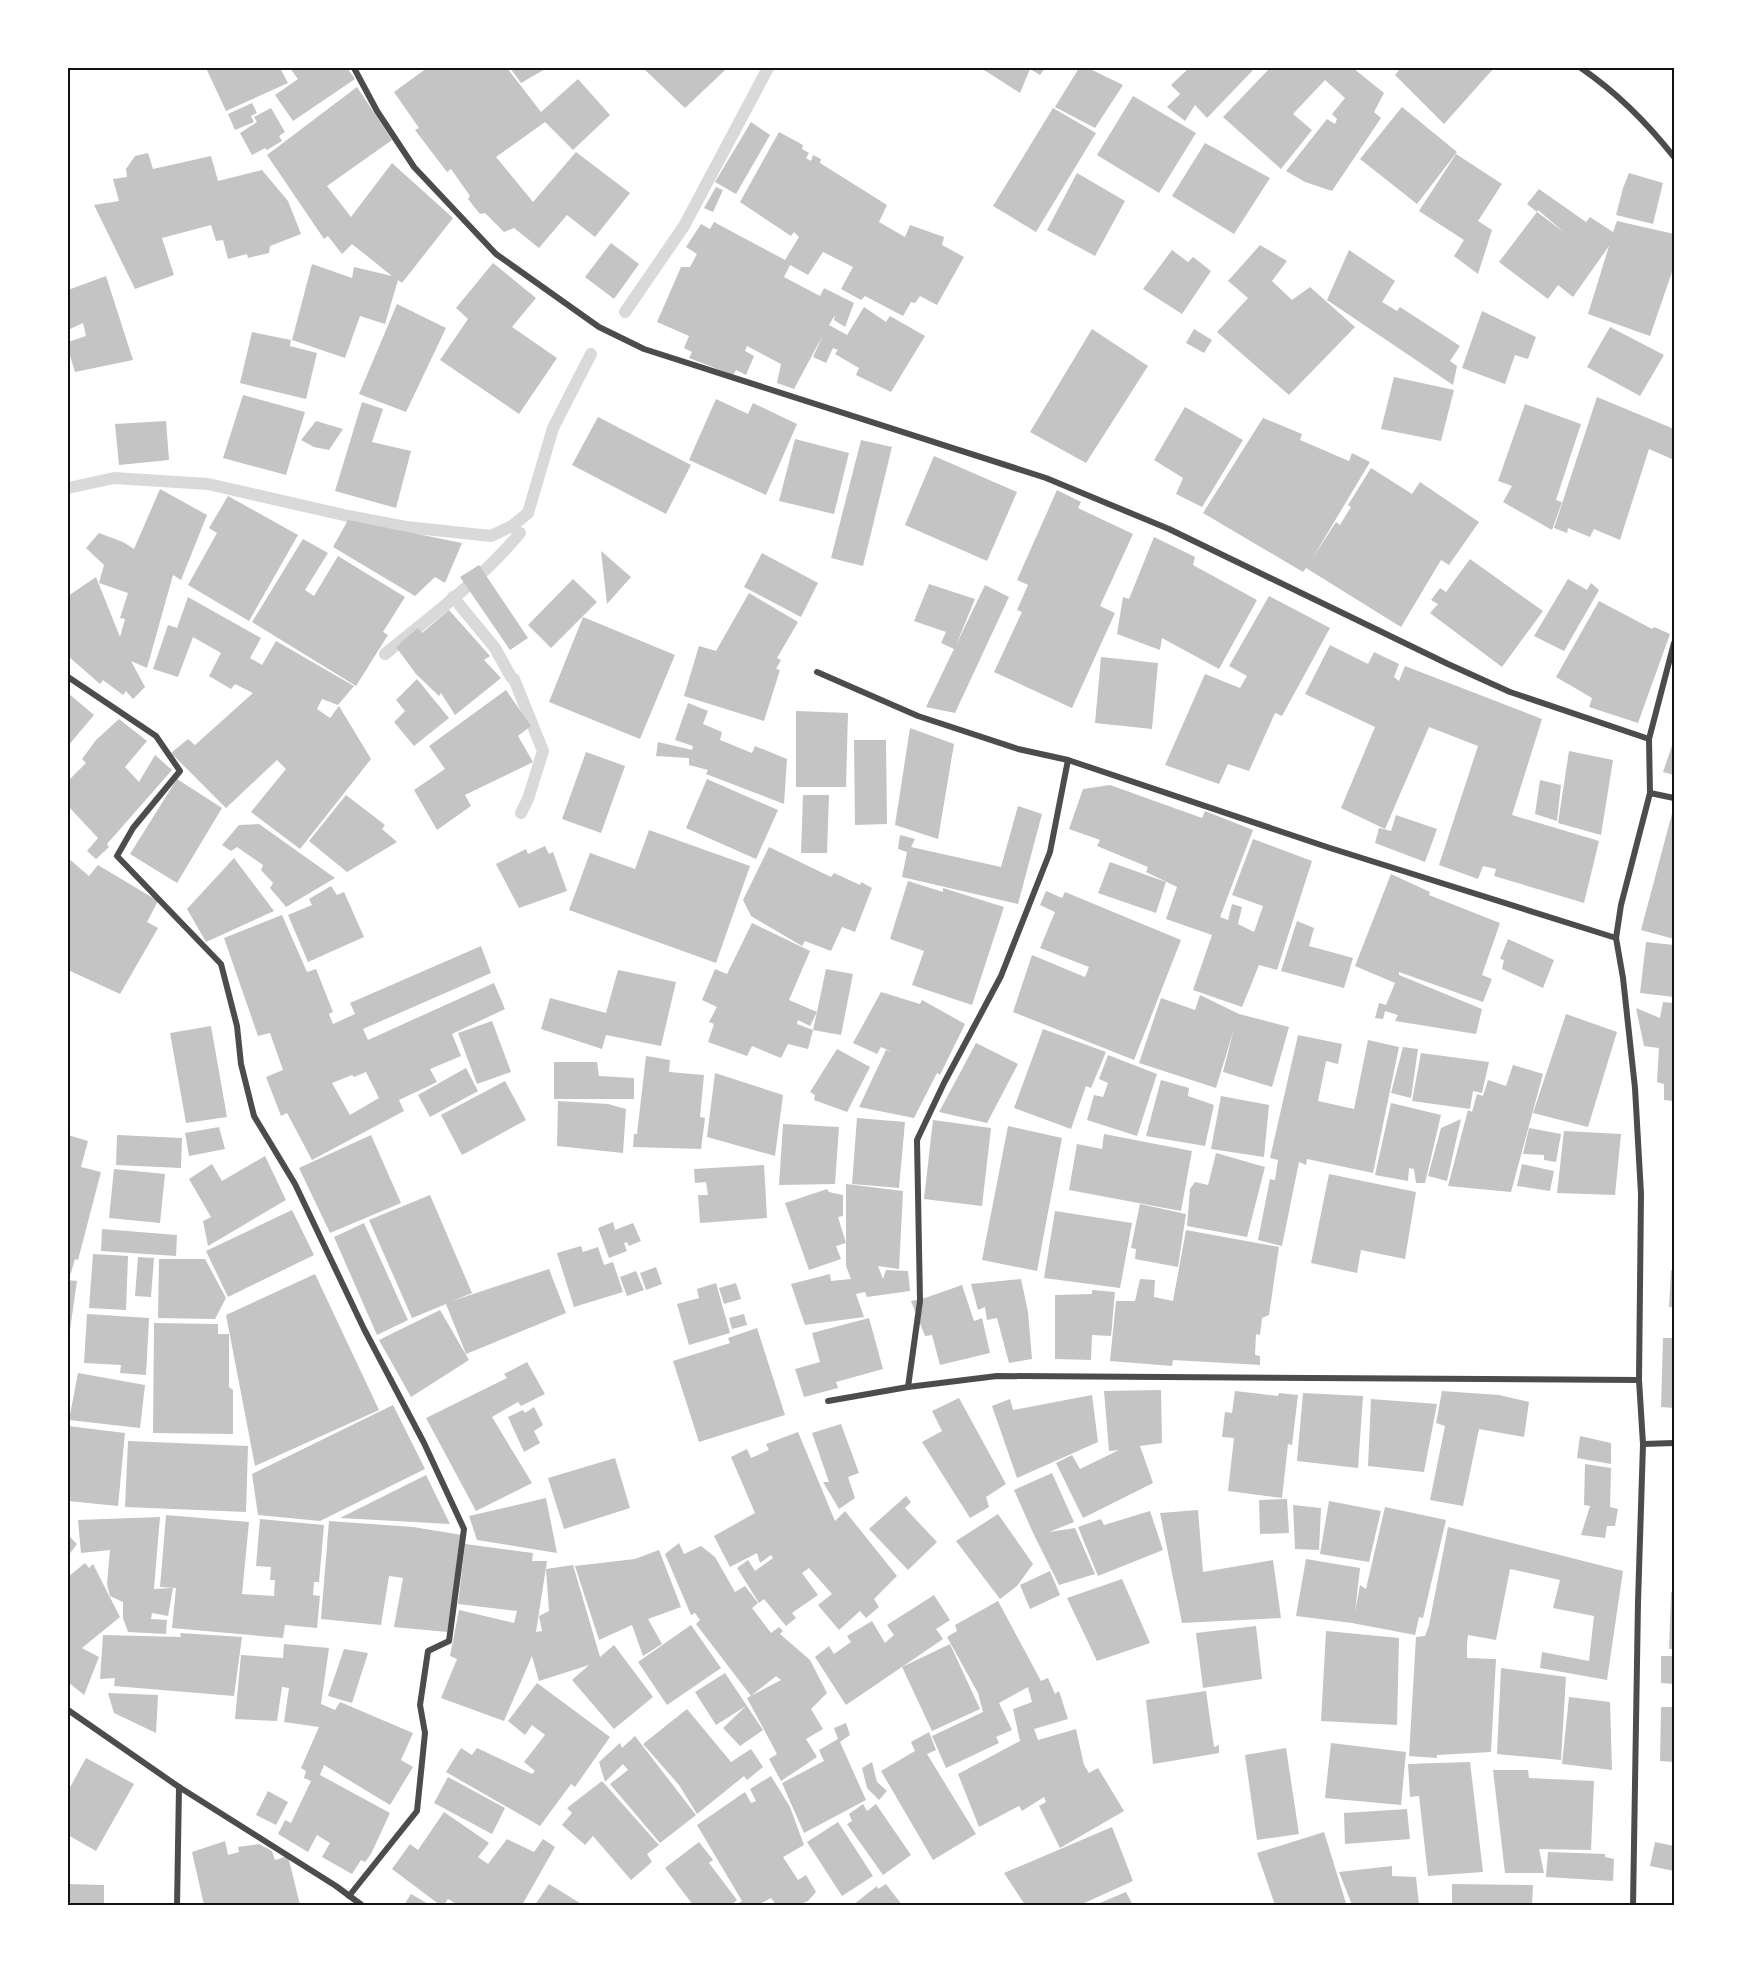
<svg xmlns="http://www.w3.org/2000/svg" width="1742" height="1973" font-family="Cabin,sans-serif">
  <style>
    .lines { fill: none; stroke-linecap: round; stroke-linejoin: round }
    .stream { stroke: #d9d9d9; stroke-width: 12 }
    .building { fill: #c4c4c4; fill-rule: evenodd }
    .minor { stroke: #4c4c4c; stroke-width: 6 }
    .neatline { fill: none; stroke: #111; stroke-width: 2 }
  </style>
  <rect width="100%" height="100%" fill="#fff"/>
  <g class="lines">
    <g class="stream">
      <path d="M625,312L684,226L768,68"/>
      <path d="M68,488L114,478L208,484L348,516L406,527L491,536L512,526L528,513L553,428L591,354"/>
      <path d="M453,597L495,648L511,677"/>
      <path d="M385,654C431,616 482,579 520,533"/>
      <path d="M514,679L543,751L528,799L521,813"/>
    </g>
  </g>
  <g class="building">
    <path d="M206,68H280L288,83L226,111Z"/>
    <path d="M290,68H347L355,79L293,121L275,95L298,79Z"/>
    <path d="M427,68H507L541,112L578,79L610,115L573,150L545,122L496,157L533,202L576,152L630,193L595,237L567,215L539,248L514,228L504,232L485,213L480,214L468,199L470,196L451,169L447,172L415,130L419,128L394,92Z"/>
    <path d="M510,68H547L521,83Z"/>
    <path d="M643,68H722L725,70L685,108Z"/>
    <path d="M981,68H1045L1040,75L1030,69L1020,93Z"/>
    <path d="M1079,68H1088L1123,85L1095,128L1055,107Z"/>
    <path d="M1189,68H1255L1207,118L1195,105L1185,121L1167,107L1180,94L1171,85Z"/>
    <path d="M1270,68H1353L1384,93L1374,112L1381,118L1332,191L1305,182L1286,171L1327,119L1335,124L1337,119L1332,114L1345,98L1325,80L1293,114L1312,130L1281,169L1223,117Z"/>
    <path d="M1396,68H1494L1444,124L1395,75L1399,70Z"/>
    <path d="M357,87L392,140L327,186L351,217L392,163L453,218L402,283L398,280L385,324L360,316L345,358L292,340L312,264L352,278L354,267L392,276L352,244L342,254L328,236L324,239L267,155Z"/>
    <path d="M1133,96L1196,133L1159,193L1097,155Z"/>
    <path d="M252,103L257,113L251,116L254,122L235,130L228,114Z"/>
    <path d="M1402,107L1457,152L1417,204L1360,159Z"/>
    <path d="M271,108L285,132L279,136L282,141L267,150L265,148L252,155L240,133L257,122L254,117Z"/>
    <path d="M1053,108L1096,133L1036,232L993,206Z"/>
    <path d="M751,122L770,135L736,194L715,182Z"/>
    <path d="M779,132L803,145L802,149L809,153L806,158L811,161L813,155L821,159L820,163L887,205L879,222L905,237L910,225L944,237L942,245L964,257L937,305L920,296L915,303L911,302L903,316L865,296L861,300L841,289L853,267L823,252L808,275L790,265L784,277L820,296L824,288L854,303L845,327L834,320L835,315L829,325L847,335L864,307L886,322L890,316L925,336L891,392L856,375L859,368L835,354L838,350L833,348L826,363L813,357L823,335L794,389L777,383L781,364L747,346L745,351L754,356L746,375L736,370L733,375L689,358L692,352L684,348L689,336L657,322L681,267H690L697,254L686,247L701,224L710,229L714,222L785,260L799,237L794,232L791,236L740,202Z"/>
    <path d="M1205,143L1270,178L1234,234L1172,196Z"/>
    <path d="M148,153L153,169L211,156L218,181L262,170L288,201L301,234L270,246L269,253L248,258L247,254L228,259L223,240L216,241L211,225L162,238L174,275L135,289L94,205L119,201L113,179L127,177L126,169L135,156Z"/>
    <path d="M1456,154L1502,184L1478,221L1492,230L1478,274L1454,256L1464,240L1419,211Z"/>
    <path d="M1077,173L1125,201L1095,256L1047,230Z"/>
    <path d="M1629,173L1663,183L1653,224L1616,215L1623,188Z"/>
    <path d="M716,187L723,190L713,212L704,208Z"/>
    <path d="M1539,189L1586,222L1590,217L1613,232L1617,221L1674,234L1672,272L1650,336L1588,314L1609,246L1573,297L1558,285L1548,299L1499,262L1537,212L1565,233L1538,210L1537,212L1527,204Z"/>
    <path d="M611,243L639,264L614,299L585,277Z"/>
    <path d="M1260,245L1287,261L1272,281L1292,300L1310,287L1355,327L1289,395L1217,332L1248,298L1228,281Z"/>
    <path d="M1172,250L1188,262L1193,257L1211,271L1182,314L1143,289Z"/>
    <path d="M1349,250L1395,281L1382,302L1397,311L1400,307L1460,346L1450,361L1457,366L1453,385L1327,300Z"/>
    <path d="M493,263L536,298L512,327L557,358L519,414L440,360L468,319L456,308Z"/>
    <path d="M106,276L133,360L75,372L68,349V342L86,336L83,323L68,330V290Z"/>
    <path d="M397,304L446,328L406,412L359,394Z"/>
    <path d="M1482,311L1536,337L1528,359L1515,355L1505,384L1462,368Z"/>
    <path d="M1610,327L1664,355L1640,396L1587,367Z"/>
    <path d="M1092,329L1148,366L1086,463L1030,432Z"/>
    <path d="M1194,329L1212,340L1204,353L1186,343Z"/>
    <path d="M252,332L291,340L290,346L317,353L306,399L240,383Z"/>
    <path d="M1394,377L1454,390L1441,441L1381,429Z"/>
    <path d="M243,395L305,412L286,475L223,458Z"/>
    <path d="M1597,397L1674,429V460L1649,449L1620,540L1594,529L1590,537L1568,528L1567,533L1554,528Z"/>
    <path d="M716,399L748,414L753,403L797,424L766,495L689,460Z"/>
    <path d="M362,402L383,409L372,442L411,451L396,508L335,491Z"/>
    <path d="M1525,404L1581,424L1556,500L1562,502L1552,530L1503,502L1512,486L1498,481Z"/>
    <path d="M1185,407L1243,440L1202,507L1176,494L1183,478L1154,460Z"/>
    <path d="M598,417L691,465L666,514L572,465Z"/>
    <path d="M1263,418L1302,434L1300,440L1349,461L1352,453L1370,462L1312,559L1336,522L1340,525L1351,507L1348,505L1371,468L1412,494L1420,482L1479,522L1449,565L1441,560L1401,627L1306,568L1303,572L1203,513Z"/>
    <path d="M166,421L169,460L119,465L115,424Z"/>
    <path d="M316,421L343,429L329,450L314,447L301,440Z"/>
    <path d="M795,439L849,453L834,514L779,501Z"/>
    <path d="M861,440L892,447L863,566L831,558Z"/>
    <path d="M934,456L1017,492L987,561L905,525Z"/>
    <path d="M160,489L207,515L181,580L173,575L147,668L131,661L145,687L133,699L126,691L123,695L103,680L100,684L68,656V596L96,577L120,637L125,619L120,618L128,593L99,583L104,565L86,548L99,533L123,542L134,549Z"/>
    <path d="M1057,490L1081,502L1078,508L1133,534L1100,606L1115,613L1072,708L994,672L1022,612L1017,610L1028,585L1017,580Z"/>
    <path d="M228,496L298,535L249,621L188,585L217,533L209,528Z"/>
    <path d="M348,520L462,543L445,583L435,577L415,596L333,547Z"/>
    <path d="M1154,537L1195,557L1193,565L1257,600L1219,669L1162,638L1160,650L1117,634L1123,597L1129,599Z"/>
    <path d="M303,539L328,553L305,590L314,596L338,556L405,597L383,632L388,635L356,686L252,622Z"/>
    <path d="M601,551L631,577L607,604Z"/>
    <path d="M762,553L818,583L801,617L744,587Z"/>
    <path d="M1470,559L1543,611L1502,667L1430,613L1438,604L1431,600L1440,588L1446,592Z"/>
    <path d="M479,565L528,638L510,650L460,577Z"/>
    <path d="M573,579L597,602L551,648L528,625Z"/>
    <path d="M1568,579L1587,590L1591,583L1599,590L1564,651L1534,636Z"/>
    <path d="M929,584L975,599L956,645L985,585L1009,597L955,713L926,707L954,649L941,643L946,632L914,621Z"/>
    <path d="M749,593L798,622L777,658L781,660L776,669L780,670L764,721L684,696L699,646L716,651Z"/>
    <path d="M1269,596L1330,628L1282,716L1275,713L1249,771L1228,764L1219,784L1165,765L1205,674L1240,688L1247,676L1229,666Z"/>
    <path d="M188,597L261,638L250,658L262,665L276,641L354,686L338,705L322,699L317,709L330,718L339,706L371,759L300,849L251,812L286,769L277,760L226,808L171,753L188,739L195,745L253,693L235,684L231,689L209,676L221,653L193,637L178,677L153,669L168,625L177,628Z"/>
    <path d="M1599,601L1652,629L1654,627L1670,634L1638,723L1589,707L1592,698L1556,677Z"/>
    <path d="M449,610L490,656L484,660L501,678L455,715L441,693L439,696L416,674L396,647L418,628L422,633Z"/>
    <path d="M583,617L675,655L640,739L549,702Z"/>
    <path d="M1330,645L1368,664L1374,652L1399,664L1394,677L1399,681L1405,666L1542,719L1512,815L1599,841L1584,903L1494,876L1505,838L1496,869L1483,866L1478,879L1439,865L1478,746L1429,727L1385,829L1341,808L1375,727L1305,694Z"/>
    <path d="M1101,657L1158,663L1152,729L1095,723Z"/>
    <path d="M417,679L449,718L414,746L394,722L405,711L396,700Z"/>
    <path d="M506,690L531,726L518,736L533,762L465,795L471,806L437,830L414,790L445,769L429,746Z"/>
    <path d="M68,693L94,715L68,746Z"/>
    <path d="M688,703L708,711L703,724L722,732L720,740L752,753L755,746L787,759L784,804L706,774L708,770L689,765V758L656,756L658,742L692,750L693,746L675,740Z"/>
    <path d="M796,711L848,713L846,787H796Z"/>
    <path d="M119,719L147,741L125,767L139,782L155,755L172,770L107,844L109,847L96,859L87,851L98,838L68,806V781L86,763L82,759L96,740Z"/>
    <path d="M910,728L954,744L938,839L895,825Z"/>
    <path d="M854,740H886L887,824L855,825Z"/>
    <path d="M1674,740V775L1663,772Z"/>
    <path d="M1569,751L1613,760L1601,835L1558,823Z"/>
    <path d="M586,752L625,766L601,833L562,819Z"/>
    <path d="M177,779L222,808L177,883L130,854Z"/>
    <path d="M707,779L778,810L756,859L686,828Z"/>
    <path d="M1540,780L1561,785L1557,821L1535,814Z"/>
    <path d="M1110,785L1202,818L1205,811L1253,830L1220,917L1228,920L1232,904L1242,907L1238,924L1254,932L1263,906L1232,895L1253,839L1312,861L1277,970L1259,965L1242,1007L1193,990L1212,935L1166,919L1177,887L1146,872L1148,867L1097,846L1100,840L1069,829L1083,789Z"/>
    <path d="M346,795L385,825L382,829L397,842L347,872L309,841Z"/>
    <path d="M803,795H829L827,853H801Z"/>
    <path d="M1018,806L1042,814L1018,904L902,877L907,852L898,849L900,835L915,839L911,847L1001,867Z"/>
    <path d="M1674,806V939L1641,930Z"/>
    <path d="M1396,815L1437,829L1425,862L1375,843L1379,828L1391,831Z"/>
    <path d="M259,824L335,878L286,907L270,888L273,883L261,870L263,865L237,847L231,851L222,845L239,825Z"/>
    <path d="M649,830L750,866L716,963L569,910L590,853L635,869Z"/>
    <path d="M545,846L549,854L553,852L567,891L519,908L496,864L526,849L528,854Z"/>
    <path d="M769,847L831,877L834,873L860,885L861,882L872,888L855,932L842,927L831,951L805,941L802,946L751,916L743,900Z"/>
    <path d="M68,858L89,876L98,865L158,901L147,922L158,928L120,994L68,970Z"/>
    <path d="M234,858L274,911L206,942L187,909Z"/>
    <path d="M1110,862L1166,882L1156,913L1098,893Z"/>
    <path d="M1391,874L1430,892L1429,895L1500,923L1482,975L1492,979L1483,1002L1399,972V975L1482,1009L1476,1034L1395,1021L1398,1015L1385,1011L1383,1019L1375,1018L1379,1003L1386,1005L1395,983L1355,966Z"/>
    <path d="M908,881L943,892V888L1004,907L972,1005L912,985L924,951L890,939Z"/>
    <path d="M331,886L337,895L344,892L364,937L308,962L288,915L312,905L309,899Z"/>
    <path d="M1046,891L1062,898L1065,892L1181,940L1134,1060L1013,1012L1032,955L1085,977L1089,967L1040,948L1055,912L1040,905Z"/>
    <path d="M282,915L307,972L316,969L333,1012L329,1014L333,1024L355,1014L350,1003L481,946L491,973L363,1029L368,1040L494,983L505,1009L452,1034L461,1056L430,1069L437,1082L399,1100L404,1111L312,1160L287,1113L281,1116L266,1077L283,1070L270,1033L258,1036L224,938ZM366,1072L379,1098L350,1115L332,1083L352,1075L354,1077Z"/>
    <path d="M1297,921L1314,928L1309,946L1353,958L1344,988L1281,971Z"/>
    <path d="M752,923L810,951L789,1000L817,1012L826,969L853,974L841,1035L813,1030L817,1012L810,1026L798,1020L797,1024L813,1030L808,1049L788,1044L781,1058L752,1046L747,1056L708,1042L714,1024L709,1022L717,1007L702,1000L715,969L727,974Z"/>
    <path d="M1508,939L1554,960L1543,988L1502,969L1504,960L1500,959Z"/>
    <path d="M1646,942L1674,945V997L1640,993Z"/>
    <path d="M618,970L676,982L661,1046L606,1035L602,1049L541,1029L550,998L606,1013Z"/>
    <path d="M881,992L920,1004L922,1000L965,1024L940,1075L937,1073L914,1118L859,1107L886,1050L892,1052L881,1047L877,1054L853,1043Z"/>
    <path d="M1200,995L1239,1014L1289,1027L1272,1087L1223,1072L1234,1029L1216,1088L1139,1063L1161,998L1195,1010Z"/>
    <path d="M1663,1002L1674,1003V1101L1664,1100V1084L1657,1082L1659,1048L1644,1046L1636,1008L1660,1018Z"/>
    <path d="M1566,1014L1617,1032L1588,1127L1533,1113Z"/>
    <path d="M492,1021L511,1072L477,1084L458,1033Z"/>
    <path d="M211,1026L227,1117L186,1123L170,1033Z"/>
    <path d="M1043,1029L1106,1052L1091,1088L1086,1086L1071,1129L1014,1108Z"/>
    <path d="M1298,1035L1342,1044L1338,1064L1326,1061L1318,1101L1354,1109L1368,1040L1399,1047L1373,1173L1307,1159L1306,1165L1299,1162L1282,1246L1258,1240L1270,1179L1275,1180L1278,1160L1270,1158Z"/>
    <path d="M976,1043L1018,1064L987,1123L939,1112Z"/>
    <path d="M1403,1047L1418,1049L1411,1098L1391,1093Z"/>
    <path d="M837,1049L870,1067L847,1112L814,1100L815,1095L810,1092Z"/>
    <path d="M1421,1053L1489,1062L1482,1093L1473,1091L1470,1109L1412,1101Z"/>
    <path d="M1108,1055L1157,1074L1137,1136L1087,1120L1094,1095L1103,1097L1108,1083L1099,1079Z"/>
    <path d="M646,1056L670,1060L669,1072L704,1075L700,1117L705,1118L701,1149L633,1147L634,1134H637Z"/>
    <path d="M554,1062H597L599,1076L634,1078V1099H554Z"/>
    <path d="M1513,1065L1543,1074L1511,1192L1448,1186L1468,1110L1472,1112L1477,1094L1483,1096L1488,1080L1506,1086Z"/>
    <path d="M466,1068L478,1091L430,1117L418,1095Z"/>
    <path d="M715,1073L783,1095L775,1156L707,1137Z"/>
    <path d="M1161,1080L1189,1088L1188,1096L1214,1105L1205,1146L1146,1136Z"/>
    <path d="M505,1081L526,1120L462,1155L441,1115Z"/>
    <path d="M1221,1096L1269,1105L1264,1157L1211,1149Z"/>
    <path d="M558,1101L608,1104L626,1109L623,1153L557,1146Z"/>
    <path d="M1391,1103L1441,1115L1425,1183H1416L1414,1169L1409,1168L1408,1181L1375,1175Z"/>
    <path d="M857,1118L905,1122L899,1188L852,1184Z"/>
    <path d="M1461,1119L1447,1181L1428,1176L1441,1128Z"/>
    <path d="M933,1120L991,1128L982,1206L924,1199Z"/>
    <path d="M783,1124L839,1127L835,1184L779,1185Z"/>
    <path d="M1008,1126L1062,1138L1037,1271L982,1260Z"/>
    <path d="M219,1127L225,1149L189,1156L185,1133Z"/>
    <path d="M1529,1128L1561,1134L1556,1162L1544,1160V1155L1523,1154Z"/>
    <path d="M1564,1131L1621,1134L1615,1195L1557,1193Z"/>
    <path d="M1104,1134L1192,1151L1181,1211L1069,1190L1077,1144L1102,1149Z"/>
    <path d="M68,1135L88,1141L81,1167L101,1172L78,1260L75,1259L71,1273L68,1276Z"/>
    <path d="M117,1135L182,1138L181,1168L116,1165Z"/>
    <path d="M371,1135L401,1203L330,1233L299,1168Z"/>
    <path d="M1216,1153L1265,1167L1247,1237L1187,1226L1190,1189L1195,1182L1208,1185Z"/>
    <path d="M265,1156L286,1200L208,1246L203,1221L211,1217L189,1179L212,1164L222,1181Z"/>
    <path d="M1522,1164L1554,1171L1550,1191L1517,1186Z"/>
    <path d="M764,1165L767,1218L700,1223L698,1195H708L706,1182L695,1183L694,1169Z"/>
    <path d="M114,1169L165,1174L160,1223L109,1218Z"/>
    <path d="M1329,1174L1416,1192L1405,1259L1361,1250L1357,1273L1311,1263Z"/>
    <path d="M846,1184L903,1191L899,1269L878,1266L883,1279L886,1270L908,1271L910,1291L867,1297L865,1292L856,1294L864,1317L805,1325L791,1284L830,1274L831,1281L851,1279L846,1266Z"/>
    <path d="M827,1189L829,1192L843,1195V1216L838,1217L846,1243L836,1246L841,1259L809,1270L785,1203Z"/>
    <path d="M430,1195L472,1293L452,1301L549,1269L566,1313L466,1354L446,1304L412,1318L369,1220Z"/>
    <path d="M1140,1204L1186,1214L1178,1267L1135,1259L1136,1249L1131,1248Z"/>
    <path d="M292,1210L314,1255L228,1297L206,1251Z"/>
    <path d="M1055,1211L1132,1223L1120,1288L1044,1278Z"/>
    <path d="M613,1222L615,1230L633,1223L641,1241L629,1246L627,1242L624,1243L627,1251L609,1258L598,1228Z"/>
    <path d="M364,1223L408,1320L377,1335L334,1237Z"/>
    <path d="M102,1229L177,1235L176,1256L101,1251Z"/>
    <path d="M1186,1230L1279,1247L1269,1315L1262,1318L1260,1335L1256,1334L1255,1355L1260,1356V1365L1173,1360L1172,1366L1110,1361L1116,1301H1135L1140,1279L1155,1280L1154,1297L1173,1301Z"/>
    <path d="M581,1246L583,1252L598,1247L604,1265L613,1262L623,1292L574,1307L557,1253Z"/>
    <path d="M93,1254L128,1256L126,1310L89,1308Z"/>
    <path d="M138,1257L154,1258L151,1297L135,1296Z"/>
    <path d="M159,1259H205L226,1298L215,1319L158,1318Z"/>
    <path d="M656,1267L662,1284L646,1290L640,1273Z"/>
    <path d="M1671,1270H1674V1307H1669Z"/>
    <path d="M636,1271L644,1290L627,1296L620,1277Z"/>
    <path d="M315,1274L379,1410L255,1466L226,1315Z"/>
    <path d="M1021,1279L1028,1312L1032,1359L1009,1363L997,1318L987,1320L985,1307L978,1310L971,1284Z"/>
    <path d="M68,1280L77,1281L69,1337H68Z"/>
    <path d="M716,1283L730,1333L689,1345L677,1304L699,1298L697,1289Z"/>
    <path d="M736,1283L741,1299L724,1304L719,1288Z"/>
    <path d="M962,1285L974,1321L982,1318L990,1353L940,1365L932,1335L925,1336L911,1301L925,1298Z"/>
    <path d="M1092,1290L1115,1292L1111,1336L1092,1335L1091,1360L1055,1359V1295L1092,1294Z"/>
    <path d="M440,1310L469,1360L411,1397L379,1340Z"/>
    <path d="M87,1314L149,1318L146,1375L120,1373L121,1365L84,1363Z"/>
    <path d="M744,1314L747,1325L732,1329L729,1318Z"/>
    <path d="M869,1318L883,1369L836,1382L838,1388L804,1397L795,1369L820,1362L812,1333Z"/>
    <path d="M154,1323L218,1324V1334H229V1387L233,1390V1434L153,1433Z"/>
    <path d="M757,1328L785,1415L699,1442L673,1361L730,1343L728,1338Z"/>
    <path d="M1663,1338H1674V1408L1661,1407Z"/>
    <path d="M527,1362L545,1394L521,1406L518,1402L492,1417L532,1483L476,1511L426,1418L507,1378L504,1374Z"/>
    <path d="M78,1373L145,1385L140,1428L69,1420Z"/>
    <path d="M1161,1390L1162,1443L1140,1446L1153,1483L1083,1518L1056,1463L1072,1455L1080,1469L1119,1450L1109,1451L1104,1391Z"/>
    <path d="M1235,1391L1278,1396L1279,1393L1298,1395L1292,1445L1288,1444L1282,1498L1228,1491L1234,1438L1222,1437L1225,1412L1232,1413Z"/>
    <path d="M1442,1391L1499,1395L1529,1402L1524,1437L1479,1429L1463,1506L1430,1500L1445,1426L1436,1423Z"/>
    <path d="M1303,1393L1363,1396L1358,1468L1297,1461Z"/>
    <path d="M1092,1395L1098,1442L1017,1478L992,1406L1010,1399L1013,1410Z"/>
    <path d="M959,1398L1006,1484L986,1497L989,1507L970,1518L922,1442L942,1431L932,1411Z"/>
    <path d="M1371,1399L1437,1404L1424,1472L1368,1466Z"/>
    <path d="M393,1405L425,1469L320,1521L258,1515L252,1474Z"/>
    <path d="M534,1407L543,1425L534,1431L540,1443L524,1452L508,1417L523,1410L525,1413Z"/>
    <path d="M841,1424L859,1473L848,1477L855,1498L839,1509L823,1482H829L812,1433Z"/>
    <path d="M68,1426L125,1433L118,1506L68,1501Z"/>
    <path d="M798,1432L835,1521L845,1511L897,1576L874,1599L879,1607L866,1618L860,1611L839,1630L818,1605L832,1594L809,1568L802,1573L818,1595L792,1613L796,1618L786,1626L764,1599L759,1603L737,1568L748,1560L755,1571L773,1558L771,1555L760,1563L757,1553L730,1567L714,1536L755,1513L731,1457L747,1449L751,1458L769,1450L766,1444Z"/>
    <path d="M1580,1436L1611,1443V1464L1577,1458Z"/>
    <path d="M128,1441L248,1446L246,1512L125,1507Z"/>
    <path d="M615,1458L630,1508L564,1529L548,1478Z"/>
    <path d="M1585,1464L1611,1468L1610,1507L1618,1509L1615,1526H1607L1605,1538L1581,1535L1590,1506L1584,1505Z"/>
    <path d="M1052,1473L1074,1522L1049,1532L1075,1528L1095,1574L1059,1585L1034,1535L1014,1490Z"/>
    <path d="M426,1475L450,1524L340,1518Z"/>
    <path d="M906,1496L911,1502L905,1508L937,1542L908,1570L869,1529Z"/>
    <path d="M546,1498L557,1553L477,1540L469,1516Z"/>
    <path d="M1287,1499L1289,1533L1260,1534L1259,1500Z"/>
    <path d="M1329,1501L1381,1511L1369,1562L1320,1554Z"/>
    <path d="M1293,1505L1321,1508L1319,1550L1295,1549Z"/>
    <path d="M1385,1507L1446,1520L1423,1618L1419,1617L1415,1635L1352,1623L1296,1616L1306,1559L1360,1568L1355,1612L1360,1585L1366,1589Z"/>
    <path d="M1198,1510L1203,1572L1273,1560L1281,1618L1182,1623L1160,1513Z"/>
    <path d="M1150,1511L1163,1550L1098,1576L1078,1527L1101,1519L1104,1525Z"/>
    <path d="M998,1514L1033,1564L1017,1586L1000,1599L956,1541Z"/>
    <path d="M166,1515L249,1522L242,1594L274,1596L275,1580H270L271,1567L256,1566L260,1519L324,1525L319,1582H314L313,1595L320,1596L317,1628L285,1625L283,1638L172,1628L176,1588L160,1587Z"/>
    <path d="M160,1517L154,1589L173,1588L168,1616L152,1613L151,1619L167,1620L166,1634L128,1632L123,1618V1602L110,1596L107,1584L110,1550L81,1553L78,1520Z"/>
    <path d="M329,1521L413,1527L462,1535L447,1632L394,1627L403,1578L389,1576L381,1625L321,1619Z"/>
    <path d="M1448,1527L1623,1571L1607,1680L1540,1668L1542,1652L1589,1661L1594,1616L1553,1608L1560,1580L1510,1569L1496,1640L1468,1635L1467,1644V1658L1496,1659L1491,1752L1437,1755V1758L1409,1756L1416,1637L1425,1636L1429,1625Z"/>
    <path d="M68,1535L77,1544L68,1556Z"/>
    <path d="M679,1543L684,1554L701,1546L715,1557L735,1592L745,1586L758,1603L752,1608L771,1633L779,1627L783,1631L780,1634L810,1660L827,1693L811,1709L823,1729L806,1739L817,1757L781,1781L769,1759L777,1754L747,1698L781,1680L776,1676L751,1696L696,1624L700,1620L695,1613L691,1615L665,1554Z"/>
    <path d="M465,1544L533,1553L532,1561H547L536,1632L542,1631L539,1616L549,1611L546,1569L573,1565L600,1657L614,1645L653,1697L614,1729L572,1680L589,1665L539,1681L532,1656L504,1721L441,1698L457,1659L450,1656L459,1610L514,1623L517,1611L458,1604Z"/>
    <path d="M659,1550L681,1607L648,1619L662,1644L643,1656L632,1625L599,1640L575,1566L635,1559Z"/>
    <path d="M85,1563L89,1568L93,1564L120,1617L82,1648L99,1657L84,1695L68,1682V1577Z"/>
    <path d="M1050,1571L1060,1595L1030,1609L1020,1585Z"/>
    <path d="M1122,1579L1150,1643L1097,1661L1067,1598Z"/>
    <path d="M1671,1592H1674V1649H1669Z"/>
    <path d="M934,1595L950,1620L936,1629L943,1639L846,1705L815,1657L829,1646L834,1654L851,1642L847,1636L872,1621L885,1643L894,1635L887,1625Z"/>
    <path d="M998,1601L1041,1681L1048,1678L1055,1694L1059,1691L1068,1719L1034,1729L1038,1740L1076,1729L1084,1765L1089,1773L1098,1768L1124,1811L1060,1848L1039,1806L1046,1802L1044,1797L1022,1811L1019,1806L979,1827L958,1774L1020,1741L1013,1709L1032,1702L1028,1687L999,1703L1012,1730L996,1737L999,1743L946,1768L932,1736L983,1712L978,1693L947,1637L957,1631L955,1625Z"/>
    <path d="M691,1625L721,1668L667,1705L638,1662Z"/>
    <path d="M1256,1626L1262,1679L1203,1688L1196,1633Z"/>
    <path d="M1326,1631L1399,1638L1397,1725L1321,1721Z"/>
    <path d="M180,1633L242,1637L234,1696L114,1686L115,1678L100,1679L103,1635L181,1637Z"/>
    <path d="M284,1644L329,1648L321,1704L335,1710L340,1702L413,1733L401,1760L413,1767L390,1805L324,1765L320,1775L390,1813L371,1854L365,1862L361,1860L352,1874L322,1857L330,1843L317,1835L308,1852L278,1834L285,1820L291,1823L311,1781L304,1778L306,1771L301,1768L319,1727L284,1722L289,1688L282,1687L277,1721L235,1719L241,1655L283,1658Z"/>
    <path d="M950,1644L980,1709L932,1731L902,1667Z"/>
    <path d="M344,1649L368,1653L352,1703L328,1696Z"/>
    <path d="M1661,1656H1674V1684L1661,1683Z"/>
    <path d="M1501,1668L1566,1677L1561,1760L1497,1754Z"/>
    <path d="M725,1673L763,1730L740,1746L723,1728L746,1706L716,1725L695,1692Z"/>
    <path d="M537,1683L610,1737L575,1787L571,1784L540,1826L446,1772L461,1748L472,1755L477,1748L532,1774L535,1771L524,1762L545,1735L532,1725L525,1735L508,1721Z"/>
    <path d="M1206,1691L1214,1747L1219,1745V1753L1153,1764L1146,1700Z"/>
    <path d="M108,1693L158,1695L156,1733L114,1713Z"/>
    <path d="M1569,1697L1610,1702L1612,1770L1562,1764Z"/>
    <path d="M1661,1707H1674V1762L1660,1761Z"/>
    <path d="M687,1709L731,1762L751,1749L763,1767L747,1780L744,1776L697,1814L679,1785L643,1744Z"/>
    <path d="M846,1723L850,1735L840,1742L866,1800L804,1833L782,1783L824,1761L819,1750L838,1739L834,1728Z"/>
    <path d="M929,1732L936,1750L927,1754L976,1834L933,1860L881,1771L915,1751L911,1742Z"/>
    <path d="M635,1736L696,1815L660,1843L610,1784L628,1770L623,1764L605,1782L599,1762L620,1743L622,1748Z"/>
    <path d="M1331,1743L1406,1752L1401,1805L1325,1798Z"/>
    <path d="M1286,1748L1299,1834L1257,1840L1245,1755Z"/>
    <path d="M86,1758L134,1784L96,1851L68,1835V1791Z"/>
    <path d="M872,1762L877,1782L887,1791L879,1800L867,1788L862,1768Z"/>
    <path d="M1470,1762L1483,1872L1428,1876L1419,1796L1410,1797L1408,1764Z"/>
    <path d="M1493,1770H1528L1529,1778L1594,1781L1591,1850L1539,1849L1544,1873H1505Z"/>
    <path d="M771,1776L790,1807L804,1845L783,1857L798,1880L806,1875L816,1892L808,1901L798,1905H776L771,1898L758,1905H736L742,1901L697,1825L745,1792L751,1803L756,1801L750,1789Z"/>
    <path d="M448,1777L505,1808L492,1834L434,1803Z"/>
    <path d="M602,1781L659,1845L647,1854L652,1862L631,1880L593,1836L585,1845L562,1825L572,1813L567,1808Z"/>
    <path d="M268,1791L288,1802L276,1825L256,1815Z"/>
    <path d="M863,1804L867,1811L876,1804L911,1855L883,1875L847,1824L852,1821L849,1814Z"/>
    <path d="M1407,1809L1410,1839L1345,1844L1344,1813Z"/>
    <path d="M444,1812L489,1843L478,1857L488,1864L507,1839L534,1852L543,1839L555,1847L522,1905H458L448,1899L444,1905H440L392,1869L410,1844L418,1850Z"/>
    <path d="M838,1822L873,1876L842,1896L807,1842Z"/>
    <path d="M1112,1827L1133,1881L1080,1905H1025L1004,1873Z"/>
    <path d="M1324,1832L1346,1903L1335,1905H1275L1257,1853Z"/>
    <path d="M225,1841L228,1855L239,1852L238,1847L259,1844L272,1851L275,1860L288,1856L300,1905H204L192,1852Z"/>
    <path d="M699,1842L713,1860L709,1863L737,1900L731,1905H708L706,1903L704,1905H693L665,1868Z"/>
    <path d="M1655,1842L1674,1846V1871L1650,1866Z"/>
    <path d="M1548,1852L1605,1854V1857L1614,1859L1613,1881L1546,1877Z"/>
    <path d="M1392,1866V1876L1416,1877L1419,1905H1352L1339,1872Z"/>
    <path d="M68,1884L104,1885V1905H68Z"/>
    <path d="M549,1884L583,1905H535Z"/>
    <path d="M886,1884L902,1905H853L877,1886L878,1889Z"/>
    <path d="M1452,1884L1533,1885L1532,1905H1452Z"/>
    <path d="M1126,1892L1133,1905H1095Z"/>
    <path d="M411,1894L430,1905H404Z"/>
  </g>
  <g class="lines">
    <g class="minor">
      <path d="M354,68L377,111L414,167L496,254L599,327L644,349L1046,478L1169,529L1448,664L1510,692L1649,739"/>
      <path d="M1581,68C1616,92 1648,124 1674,157"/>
      <path d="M817,672L918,716L1018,749L1068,760L1330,848L1616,938"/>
      <path d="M68,677L156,736L180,771L133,828L117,856L221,964L237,1026L241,1064L254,1116L295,1184L364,1329L424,1443L464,1529L449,1641L428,1651L420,1705L425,1733L417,1811L349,1896"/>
      <path d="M1650,793L1674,798"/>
      <path d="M908,1387L920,1301L917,1140L944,1083L1001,976L1050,852L1068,760"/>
      <path d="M828,1401L908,1387L997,1376L1639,1380"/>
      <path d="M1643,1444L1674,1443"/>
      <path d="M68,1710L179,1787L336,1886L363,1906"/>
      <path d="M177,1906L179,1787"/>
      <path d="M1633,1906L1638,1602L1643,1444L1639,1380L1641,1194L1635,1088L1623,978L1616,938L1621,905L1650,793L1649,739L1674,643"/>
    </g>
  </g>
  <rect width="1742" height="1973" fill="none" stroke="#ffffff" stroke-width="138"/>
  <rect x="69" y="69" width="1604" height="1835" class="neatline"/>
</svg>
